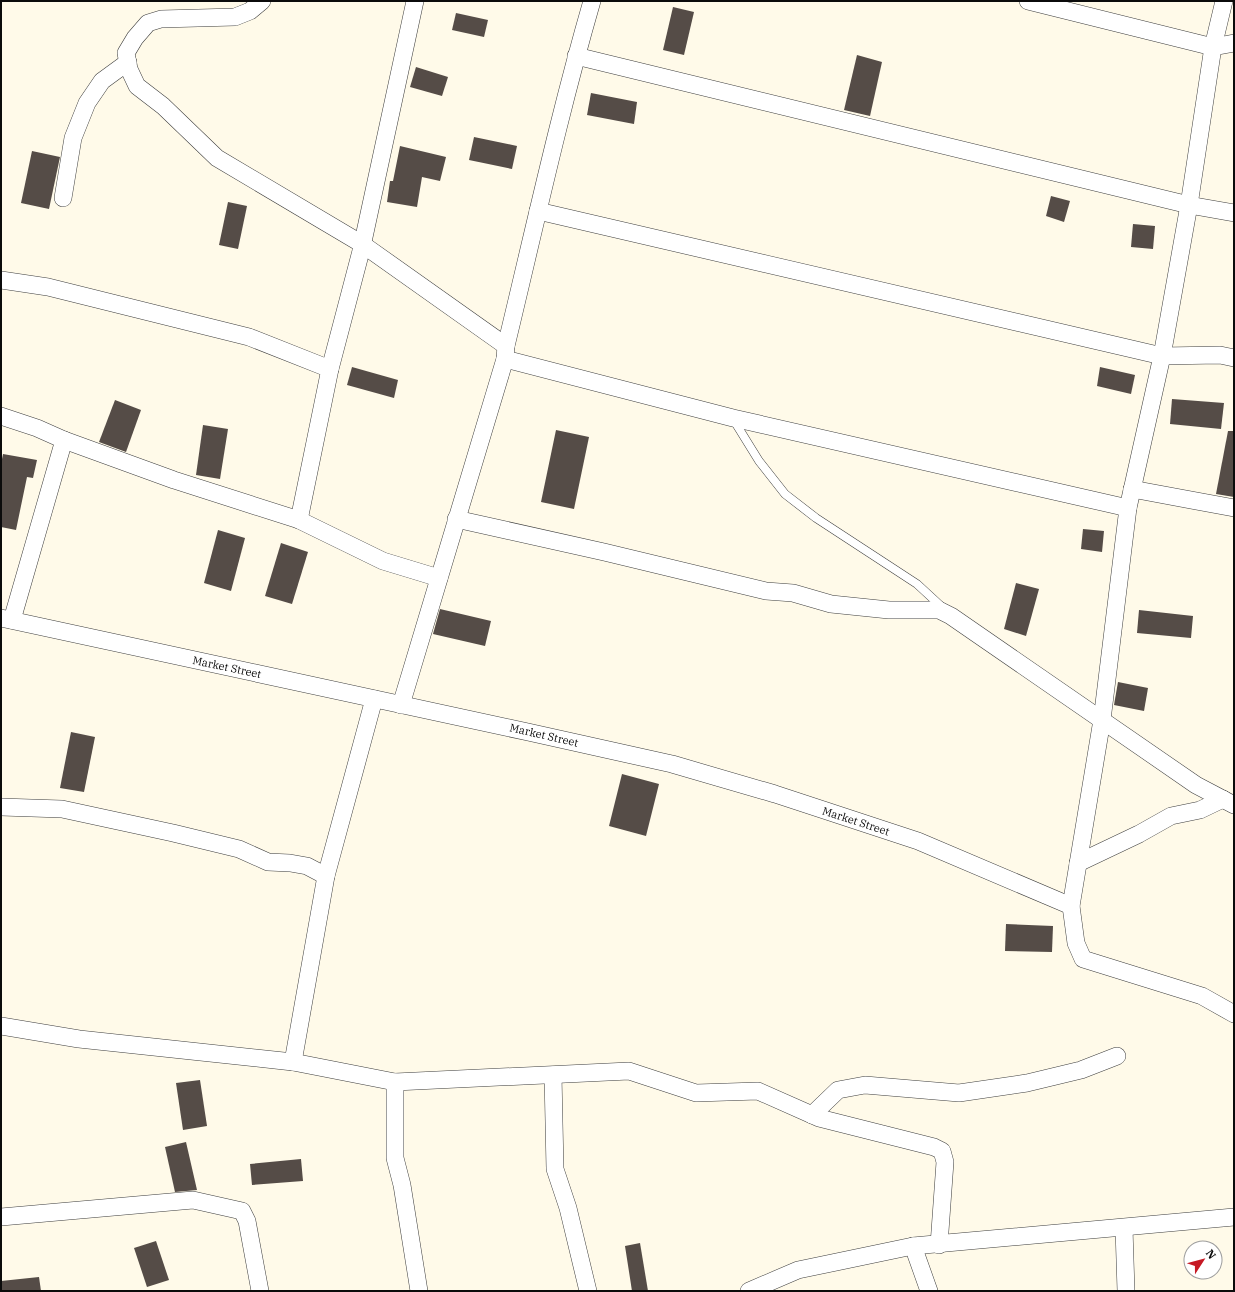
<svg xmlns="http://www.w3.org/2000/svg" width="1235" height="1292" font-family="'IBM Plex Serif',serif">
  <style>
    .building { fill: #554c47 }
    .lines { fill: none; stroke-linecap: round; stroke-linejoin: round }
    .lane-casing { stroke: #3e3e3e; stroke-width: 9 }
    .street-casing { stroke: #3e3e3e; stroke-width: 18 }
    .lane { stroke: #fff; stroke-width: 8 }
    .street { stroke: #fff; stroke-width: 17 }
    .labels { text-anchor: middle; stroke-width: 4; stroke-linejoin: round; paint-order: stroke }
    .street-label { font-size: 11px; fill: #0b0b0b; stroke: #fff }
  </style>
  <rect width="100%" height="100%" fill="#fffae9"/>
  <g class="building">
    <path d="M673,7L694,12L684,55L663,50Z"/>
    <path d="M456,13L488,20L484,37L452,30Z"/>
    <path d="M857,55L882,62L870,116L844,110Z"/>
    <path d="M416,67L448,77L442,96L410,87Z"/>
    <path d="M591,93L637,102L634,124L587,115Z"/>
    <path d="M474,137L517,146L512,169L469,160Z"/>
    <path d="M400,146L446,157L440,181L422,177L417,207L387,202L390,181H393Z"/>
    <path d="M32,151L60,157L49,209L21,203Z"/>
    <path d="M1051,196L1070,201L1064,222L1046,216Z"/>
    <path d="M228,202L247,206L238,249L219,245Z"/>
    <path d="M1133,224L1155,226L1153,249L1131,247Z"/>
    <path d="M352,367L398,380L394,398L347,385Z"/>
    <path d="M1100,367L1135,375L1131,394L1097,386Z"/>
    <path d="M1172,399L1224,403L1221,429L1170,424Z"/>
    <path d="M115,400L141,410L126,452L99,442Z"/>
    <path d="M203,425L228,429L220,479L196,475Z"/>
    <path d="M556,430L589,437L574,509L541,502Z"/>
    <path d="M1228,431H1234V497L1216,494Z"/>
    <path d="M3,454L37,460L33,478L27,477L16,530L1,527V464Z"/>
    <path d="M1083,529L1104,531L1102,552L1081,549Z"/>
    <path d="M218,530L245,538L231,591L204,583Z"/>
    <path d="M281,543L308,552L292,604L265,596Z"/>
    <path d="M1016,583L1039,589L1026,636L1004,629Z"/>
    <path d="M440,609L491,621L485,646L433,634Z"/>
    <path d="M1139,610L1193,616L1191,638L1137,633Z"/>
    <path d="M1118,682L1148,688L1144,711L1114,705Z"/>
    <path d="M71,732L95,737L84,792L60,788Z"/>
    <path d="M622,774L659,784L646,836L609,826Z"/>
    <path d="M1006,924L1053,926L1052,952L1005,951Z"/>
    <path d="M200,1080L207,1126L183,1130L176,1083Z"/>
    <path d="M186,1142L197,1190L175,1192L165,1147Z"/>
    <path d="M301,1159L303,1181L252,1185L250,1164Z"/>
    <path d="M156,1241L169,1280L147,1287L134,1248Z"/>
    <path d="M640,1243L648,1291H632L625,1246Z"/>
    <path d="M39,1277L41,1291H1V1281Z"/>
  </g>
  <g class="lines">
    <defs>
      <path id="lane" d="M733,419L759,461L785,494L816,518L917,584L943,608"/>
      <g id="street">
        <path d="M262,1L250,11L235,17L161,19L148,23L135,38L126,53L129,69L137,86L163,106L217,158L362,244L506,346"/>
        <path d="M1028,1L1213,47L1234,43"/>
        <path d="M1224,1L1213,47L1189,205L1162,356L1128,508L1102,720L1071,906L1076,943L1083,959L1202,996L1234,1014"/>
        <path d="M576,56L1189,205L1234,213"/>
        <path d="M63,198L73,138L87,103L102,81L128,62"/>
        <path d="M538,211L1162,356L1220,355L1234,358"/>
        <path d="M1,280L48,287L249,337L330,369"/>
        <path d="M505,359L733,418L1128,508"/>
        <path d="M1,416L37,428L64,440L174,480L299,520L383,561L439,578"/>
        <path d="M1132,489L1234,508"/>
        <path d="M456,519L604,552L766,591L793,593L831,604L889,610H939L951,616L1196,785L1234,805"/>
        <path d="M299,520L330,369L361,251L415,1"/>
        <path d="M1,618L528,732L672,764L775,794L918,841L1071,906"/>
        <path d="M12,620L64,440"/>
        <path d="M401,705L505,359L506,346C534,230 559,115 592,1"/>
        <path d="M1,807L62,809L173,833L239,849L268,862L290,863L307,866L326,876"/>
        <path d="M1078,863L1139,834L1171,816L1200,810L1223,799"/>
        <path d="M1,1026L79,1039L293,1062L395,1082L629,1071L696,1093L758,1091L819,1118L934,1147L942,1151L945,1162L939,1245"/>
        <path d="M293,1062L326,876L374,699"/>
        <path d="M553,1075L555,1169L568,1208L588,1291"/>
        <path d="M395,1082V1158L402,1185L419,1291"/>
        <path d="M812,1115L838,1090L865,1085L959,1093L1027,1083L1081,1070L1117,1056"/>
        <path d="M1,1217L193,1200L242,1211L247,1221L260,1291"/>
        <path d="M1124,1228L1126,1291"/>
        <path d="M913,1246L929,1291"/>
        <path d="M749,1291L798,1270L913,1246L1234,1217"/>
      </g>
    </defs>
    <use href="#lane" class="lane-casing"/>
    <use href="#street" class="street-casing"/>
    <use href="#lane" class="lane"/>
    <use href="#street" class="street"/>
  </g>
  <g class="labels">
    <g class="street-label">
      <text transform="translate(227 667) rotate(12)" y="4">Market Street</text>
      <text transform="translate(544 735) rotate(13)" y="4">Market Street</text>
      <text transform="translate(856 821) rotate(18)" y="4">Market Street</text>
    </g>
  </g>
  <rect width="1235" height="1292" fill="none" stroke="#0b0b0b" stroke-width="4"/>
  <g transform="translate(1203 1260) rotate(54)"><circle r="19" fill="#ffffff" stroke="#9d9d9d"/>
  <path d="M0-3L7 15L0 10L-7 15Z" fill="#c61924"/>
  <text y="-6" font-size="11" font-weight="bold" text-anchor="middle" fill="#0b0b0b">N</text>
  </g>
</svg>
